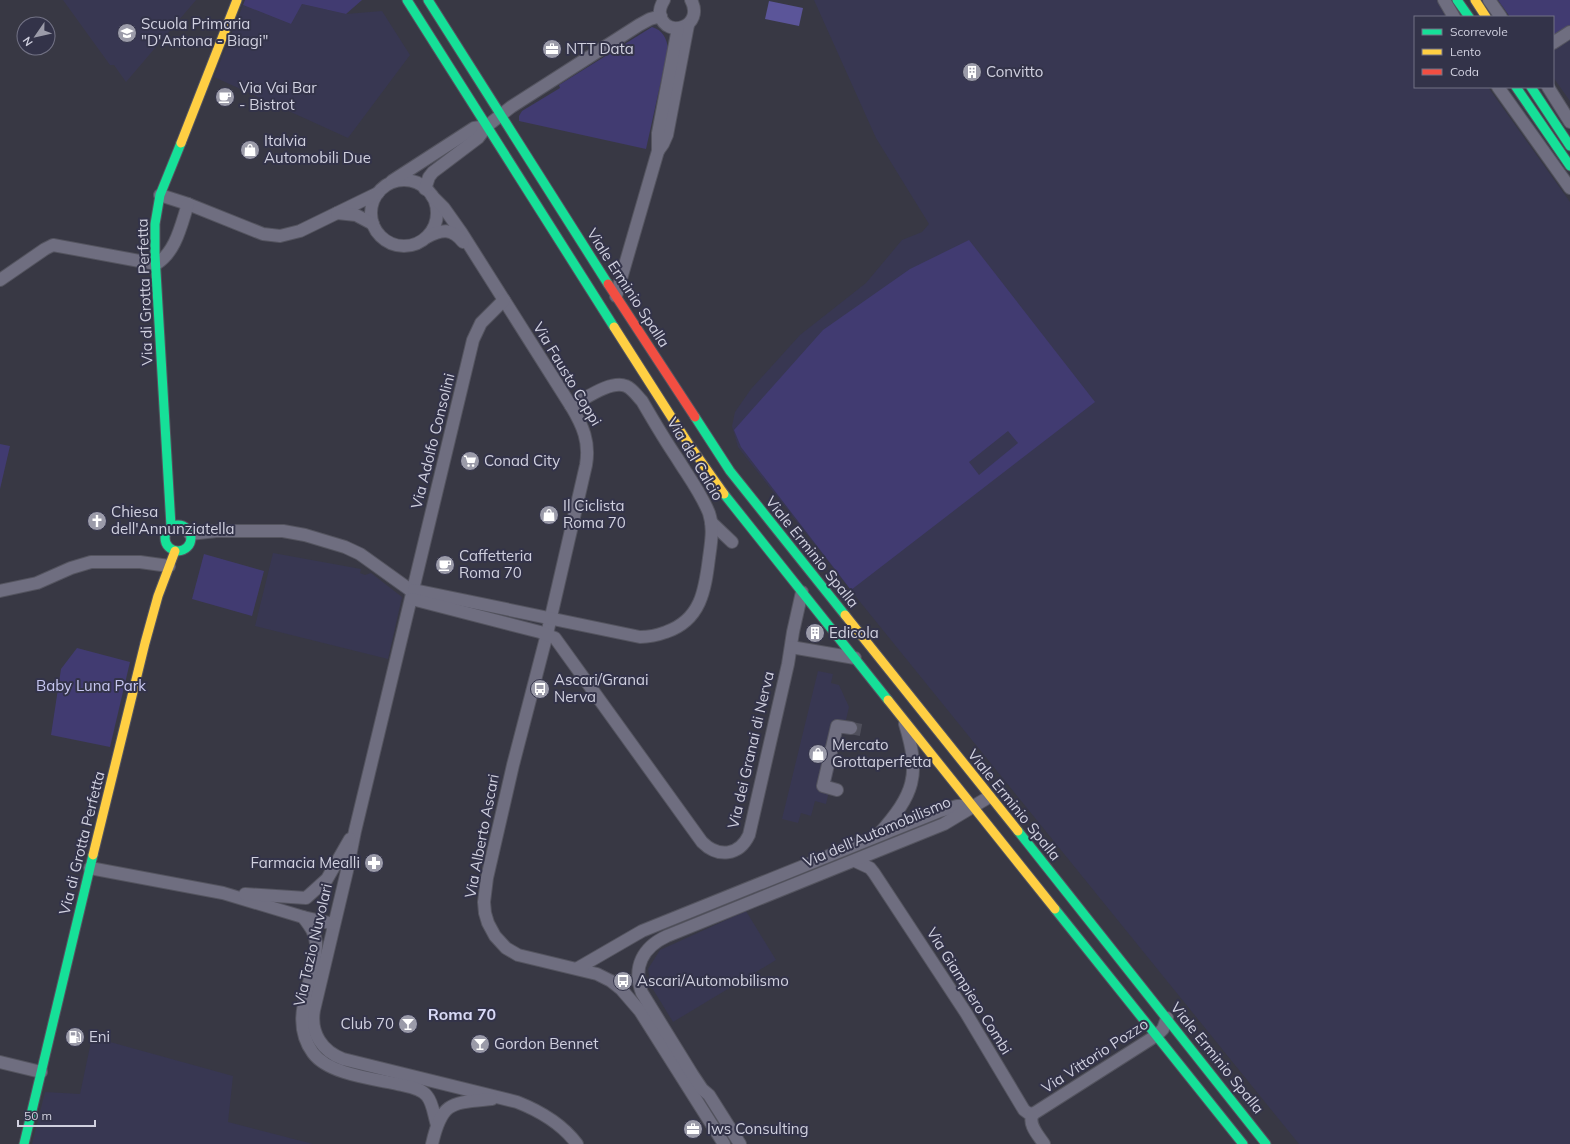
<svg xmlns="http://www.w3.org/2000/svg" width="1570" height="1144" font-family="Mulish,sans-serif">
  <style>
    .built { fill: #383752 }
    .green { fill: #413b71; fill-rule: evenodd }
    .water { fill: #5b5599 }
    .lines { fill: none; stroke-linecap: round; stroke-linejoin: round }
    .street-tunnel { stroke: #4f4f5b; stroke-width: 12; stroke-dasharray: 12 6; stroke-linecap: butt }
    .street-casing { stroke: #54545f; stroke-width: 14 }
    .fast-casing { stroke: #54545f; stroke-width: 11 }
    .slow-casing { stroke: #54545f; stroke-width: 11 }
    .jam-casing { stroke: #54545f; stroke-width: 11 }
    .street { stroke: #6f6e80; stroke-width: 12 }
    .fast { stroke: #16e098; stroke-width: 9 }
    .slow { stroke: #ffcf43; stroke-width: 9 }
    .jam { stroke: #f24e42; stroke-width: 9 }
    .labels { text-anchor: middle; stroke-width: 4; stroke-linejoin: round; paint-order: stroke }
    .poi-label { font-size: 15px; fill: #d0d0df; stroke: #333349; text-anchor: start }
    .street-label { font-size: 15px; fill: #d0d0df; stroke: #333349 }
    .park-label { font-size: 15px; fill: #c7c7f0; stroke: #333349 }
    .neighbourhood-label { font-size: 16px; font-weight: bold; fill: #d9daf7; stroke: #333349 }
  </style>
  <rect width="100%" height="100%" fill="#383844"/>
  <g class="built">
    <path d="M63,0H196L126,82L114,65H110Z"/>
    <path d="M814,0H1437L1447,17H1415V87H1488L1570,202V1144H1299L848,587L738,447L732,426L735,412L751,389L800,335L866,283L902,240L922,232L929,224L876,138Z"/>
    <path d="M302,4L346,14L382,11L410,55L348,138L214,77L243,5L291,24Z"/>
    <path d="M1570,39V101L1553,77V51Z"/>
    <path d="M273,553L361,569L360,573L365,575L371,573L402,597L388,659L255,626Z"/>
    <path d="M818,671L833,674L831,683L839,685L849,707L826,804L815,801L811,816L801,813L798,823L782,819Z"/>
    <path d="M746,911L776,960L673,1022L651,986L648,969L660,950Z"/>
    <path d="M92,1037L233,1076L228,1122L313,1144H32L45,1092L80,1094Z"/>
  </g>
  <g class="green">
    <path d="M245,0H362L346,14L302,4L291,24L243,5Z"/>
    <path d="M1498,0H1570V26L1553,38V17H1510Z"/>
    <path d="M652,27C663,30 667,39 668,49L646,149L519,121V116L522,111L560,88L559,85Z"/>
    <path d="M969,240L1095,402L851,590L741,447L734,430L823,330L910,269ZM1008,431L1018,443L979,475L969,462Z"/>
    <path d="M0,444L10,446L0,489Z"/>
    <path d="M204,554L264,571L252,616L192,599Z"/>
    <path d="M77,648L130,662L110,747L51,735L61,669Z"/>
  </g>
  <path class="water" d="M769,1L803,8L799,26L765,19Z"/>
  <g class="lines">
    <path class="street-tunnel" d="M851,728L861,730"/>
    <defs>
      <g id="street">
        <path d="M664,0C661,5 659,10 660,15C667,40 705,26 691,0"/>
        <path d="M1444,0L1454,17"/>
        <path d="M1489,0L1501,17"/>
        <path d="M1553,43L1570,32"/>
        <path d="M1498,87L1570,188"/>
        <path d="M1548,87L1570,122"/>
        <path d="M658,151L663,144L667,135L688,25"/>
        <circle cx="404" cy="213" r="33"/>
        <path d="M392,181L474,128L487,126"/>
        <path d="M425,189L429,177L433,172L478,138L487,126L511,107L639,25L650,19L661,16"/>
        <path d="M160,195L188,204L263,234L280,236L300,231L378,193"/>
        <path d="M432,196L444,208L461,232L571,406C583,426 590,442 586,465L547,634L513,765L487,878L484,902L485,913L488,923L495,936L506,948L518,955L597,974L611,981L621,989L640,1011L724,1144"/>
        <path d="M337,213L356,215L373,224"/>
        <path d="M427,237C442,229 452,228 463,242"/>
        <path d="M0,280L45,249L53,245L156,264C176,252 181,225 188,204"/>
        <path d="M616,296L658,151V133L678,28"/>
        <path d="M504,300L481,323L473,340L355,831L347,871L314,1010C310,1033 322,1051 343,1059L517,1102C540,1111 562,1124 577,1144"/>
        <path d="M711,522L732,542"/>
        <path d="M190,534L216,531H283L305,535L345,547L360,554L413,592"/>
        <path d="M414,590L640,637C649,637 658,635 666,632C701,620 705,590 709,558C711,543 714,528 709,513C701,493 688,476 677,458C664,439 653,420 642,401C637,396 633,389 626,386C610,380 585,399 571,406"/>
        <path d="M0,591L37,583L71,568L91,562H140L169,566"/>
        <path d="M412,599L540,632L555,638L702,842C718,858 739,856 749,835L788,664L793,632L802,592"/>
        <path d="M791,647L855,658"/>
        <path d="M837,790L823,786L837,726L851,728"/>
        <path d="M879,834C914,794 921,776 905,724"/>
        <path d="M855,861L870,868L874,873L966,1013L1024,1110L1028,1113L1033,1114"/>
        <path d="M90,868L223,893L303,917L334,924"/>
        <path d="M245,894L306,898L327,879L350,839"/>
        <path d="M303,917C310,926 317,935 316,947C314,983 288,1019 313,1053C329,1075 377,1079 402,1085C411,1087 422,1089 427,1096C433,1103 434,1116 437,1125"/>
        <path d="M578,968L642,931L940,811L957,806H974"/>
        <path d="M0,1062L41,1072"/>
        <path d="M1033,1114L1157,1035L1163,1029L1167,1018"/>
        <path d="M1033,1114C1027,1124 1039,1136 1044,1144"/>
        <path d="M432,1144C442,1101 451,1103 492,1099"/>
        <path d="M740,1144L709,1095L702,1089L692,1074L642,993C632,967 643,947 667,936L944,824L989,797"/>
      </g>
      <g id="fast">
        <path d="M407,0L614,327"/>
        <path d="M428,0L608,284"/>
        <path d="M1457,0L1469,17"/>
        <path d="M1516,87L1570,166"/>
        <path d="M1531,87L1570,146"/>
        <path d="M695,417L730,471L845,615"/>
        <path d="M724,494L888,700"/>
        <circle cx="178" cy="538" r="13"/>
        <path d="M171,526L155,255V224L160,195L181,143"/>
        <path d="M1018,831L1266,1144"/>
        <path d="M1055,909L1243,1144"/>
        <path d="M24,1144L93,855"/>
      </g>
      <g id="slow">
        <path d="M1475,0L1486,17"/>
        <path d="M181,143L237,0"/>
        <path d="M614,327L688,443L724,494"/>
        <path d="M845,615L1018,831"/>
        <path d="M888,700L1055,909"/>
        <path d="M93,855L145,643L158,596L175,551"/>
      </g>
      <path id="jam" d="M608,284L695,417"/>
    </defs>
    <use href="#street" class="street-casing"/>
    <use href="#fast" class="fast-casing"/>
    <use href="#slow" class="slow-casing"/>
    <use href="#jam" class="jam-casing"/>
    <use href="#street" class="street"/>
    <use href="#fast" class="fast"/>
    <use href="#slow" class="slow"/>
    <use href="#jam" class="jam"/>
  </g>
  <defs>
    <symbol id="school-disc" viewBox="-11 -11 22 22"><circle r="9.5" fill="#9b9ba9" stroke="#333349"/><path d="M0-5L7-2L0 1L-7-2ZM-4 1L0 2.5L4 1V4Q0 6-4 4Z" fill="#fff"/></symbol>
    <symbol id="office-disc" viewBox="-11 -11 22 22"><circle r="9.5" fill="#9b9ba9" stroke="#333349"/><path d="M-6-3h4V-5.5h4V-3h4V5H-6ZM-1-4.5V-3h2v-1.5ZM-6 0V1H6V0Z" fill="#fff"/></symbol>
    <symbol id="building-disc" viewBox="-11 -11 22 22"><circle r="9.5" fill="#9b9ba9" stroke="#333349"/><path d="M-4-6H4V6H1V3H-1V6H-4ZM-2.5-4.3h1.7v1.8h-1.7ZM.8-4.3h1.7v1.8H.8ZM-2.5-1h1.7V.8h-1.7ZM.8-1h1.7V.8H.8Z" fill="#fff"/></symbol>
    <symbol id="cafe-disc" viewBox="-11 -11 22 22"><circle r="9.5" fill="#9b9ba9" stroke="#333349"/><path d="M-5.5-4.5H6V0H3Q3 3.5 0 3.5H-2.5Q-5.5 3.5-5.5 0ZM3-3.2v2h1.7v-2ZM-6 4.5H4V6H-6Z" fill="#fff"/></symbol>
    <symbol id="shop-disc" viewBox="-11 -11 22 22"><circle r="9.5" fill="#9b9ba9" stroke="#333349"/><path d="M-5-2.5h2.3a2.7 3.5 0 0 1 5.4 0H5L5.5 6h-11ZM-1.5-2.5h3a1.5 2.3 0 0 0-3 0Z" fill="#fff"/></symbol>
    <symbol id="supermarket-disc" viewBox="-11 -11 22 22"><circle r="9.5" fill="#9b9ba9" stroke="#333349"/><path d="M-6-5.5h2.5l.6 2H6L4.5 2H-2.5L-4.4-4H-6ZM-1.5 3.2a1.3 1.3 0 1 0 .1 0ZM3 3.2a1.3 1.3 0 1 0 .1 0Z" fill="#fff"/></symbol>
    <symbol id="church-disc" viewBox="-11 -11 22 22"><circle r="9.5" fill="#9b9ba9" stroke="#333349"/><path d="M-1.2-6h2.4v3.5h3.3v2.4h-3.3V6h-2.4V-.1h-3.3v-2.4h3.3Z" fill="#fff"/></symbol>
    <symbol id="bus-disc" viewBox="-11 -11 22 22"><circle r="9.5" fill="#9b9ba9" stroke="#333349"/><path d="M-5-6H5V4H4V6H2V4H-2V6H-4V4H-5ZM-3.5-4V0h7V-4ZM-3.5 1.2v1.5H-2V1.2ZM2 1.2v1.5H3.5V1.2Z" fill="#fff"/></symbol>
    <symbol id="pharmacy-disc" viewBox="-11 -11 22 22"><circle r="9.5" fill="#9b9ba9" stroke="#333349"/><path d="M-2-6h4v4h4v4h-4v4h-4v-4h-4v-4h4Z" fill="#fff"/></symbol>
    <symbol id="bar-disc" viewBox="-11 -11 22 22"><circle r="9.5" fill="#9b9ba9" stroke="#333349"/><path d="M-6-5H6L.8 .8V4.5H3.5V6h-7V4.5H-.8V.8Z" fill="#fff"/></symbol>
    <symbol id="fuel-disc" viewBox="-11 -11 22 22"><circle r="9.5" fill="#9b9ba9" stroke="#333349"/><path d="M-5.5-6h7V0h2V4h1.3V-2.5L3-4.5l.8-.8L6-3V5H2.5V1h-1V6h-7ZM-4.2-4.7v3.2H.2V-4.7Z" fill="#fff"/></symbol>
  </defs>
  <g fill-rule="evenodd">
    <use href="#school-disc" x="116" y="22" width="22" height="22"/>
    <use href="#office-disc" x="541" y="38" width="22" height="22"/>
    <use href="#building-disc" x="961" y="61" width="22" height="22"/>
    <use href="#cafe-disc" x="214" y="86" width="22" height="22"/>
    <use href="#shop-disc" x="239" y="139" width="22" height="22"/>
    <use href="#supermarket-disc" x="459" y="450" width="22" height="22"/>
    <use href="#shop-disc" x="538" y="504" width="22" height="22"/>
    <use href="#church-disc" x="86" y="510" width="22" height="22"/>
    <use href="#cafe-disc" x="434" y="554" width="22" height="22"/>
    <use href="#building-disc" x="804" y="622" width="22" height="22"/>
    <use href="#bus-disc" x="529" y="678" width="22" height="22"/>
    <use href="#shop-disc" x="807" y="743" width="22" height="22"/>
    <use href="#pharmacy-disc" x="363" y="852" width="22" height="22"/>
    <use href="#bus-disc" x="612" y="970" width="22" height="22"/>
    <use href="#bar-disc" x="397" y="1013" width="22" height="22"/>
    <use href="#fuel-disc" x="64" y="1026" width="22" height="22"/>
    <use href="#bar-disc" x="469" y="1033" width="22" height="22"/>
    <use href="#office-disc" x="682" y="1118" width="22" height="22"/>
  </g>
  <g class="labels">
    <g class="poi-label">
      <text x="141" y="29">Scuola Primaria<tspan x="141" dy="17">"D'Antona - Biagi"</tspan></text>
      <text x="566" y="54">NTT Data</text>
      <text x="986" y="77">Convitto</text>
      <text x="239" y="93">Via Vai Bar<tspan x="239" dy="17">- Bistrot</tspan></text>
      <text x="264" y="146">Italvia<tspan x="264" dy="17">Automobili Due</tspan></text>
      <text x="484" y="466">Conad City</text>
      <text x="563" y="511">Il Ciclista<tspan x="563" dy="17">Roma 70</tspan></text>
      <text x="111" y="517">Chiesa<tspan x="111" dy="17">dell'Annunziatella</tspan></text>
      <text x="459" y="561">Caffetteria<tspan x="459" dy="17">Roma 70</tspan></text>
      <text x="829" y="638">Edicola</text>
      <text x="554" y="685">Ascari/Granai<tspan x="554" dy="17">Nerva</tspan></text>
      <text x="832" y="750">Mercato<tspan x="832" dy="17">Grottaperfetta</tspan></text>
      <text x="360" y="868" text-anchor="end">Farmacia Mealli</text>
      <text x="637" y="986">Ascari/Automobilismo</text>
      <text x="394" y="1029" text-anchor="end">Club 70</text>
      <text x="89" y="1042">Eni</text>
      <text x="494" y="1049">Gordon Bennet</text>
      <text x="707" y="1134">Iws Consulting</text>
    </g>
    <g class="street-label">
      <text transform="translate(628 288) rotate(57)" y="5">Viale Erminio Spalla</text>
      <text transform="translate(145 292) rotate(-92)" y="5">Via di Grotta Perfetta</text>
      <text transform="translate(567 374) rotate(59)" y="5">Via Fausto Coppi</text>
      <text transform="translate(433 441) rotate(-76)" y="5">Via Adolfo Consolini</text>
      <text transform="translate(695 459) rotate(59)" y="5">Via del Calcio</text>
      <text transform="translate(812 552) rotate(51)" y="5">Viale Erminio Spalla</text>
      <text transform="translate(751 750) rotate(-77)" y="5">Via dei Granai di Nerva</text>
      <text transform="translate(1014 805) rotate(51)" y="5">Viale Erminio Spalla</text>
      <text transform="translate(877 832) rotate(-23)" y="5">Via dell'Automobilismo</text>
      <text transform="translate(482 836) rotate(-79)" y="5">Via Alberto Ascari</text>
      <text transform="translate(82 843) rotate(-76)" y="5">Via di Grotta Perfetta</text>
      <text transform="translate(313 945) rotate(-77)" y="5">Via Tazio Nuvolari</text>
      <text transform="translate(969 991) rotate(58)" y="5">Via Giampiero Combi</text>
      <text transform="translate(1095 1056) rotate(-33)" y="5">Via Vittorio Pozzo</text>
      <text transform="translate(1217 1058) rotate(51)" y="5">Viale Erminio Spalla</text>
    </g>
    <g class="park-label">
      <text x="91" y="691">Baby Luna Park</text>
    </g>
    <g class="neighbourhood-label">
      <text x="462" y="1020">Roma 70</text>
    </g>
  </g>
  <rect x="1414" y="16" width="140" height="72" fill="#333349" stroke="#727285"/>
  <rect x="1422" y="29" width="20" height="6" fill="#16e098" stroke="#727285"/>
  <text x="1450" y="36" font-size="12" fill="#d0d0df">Scorrevole</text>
  <rect x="1422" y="49" width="20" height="6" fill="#ffcf43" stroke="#727285"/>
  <text x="1450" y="56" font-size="12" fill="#d0d0df">Lento</text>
  <rect x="1422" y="69" width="20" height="6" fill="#f24e42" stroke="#727285"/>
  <text x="1450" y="76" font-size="12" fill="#d0d0df">Coda</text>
  <g transform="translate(36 36) rotate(236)"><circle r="19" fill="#333349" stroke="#727285"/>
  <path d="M0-3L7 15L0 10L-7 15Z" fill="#9b9ba9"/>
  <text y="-6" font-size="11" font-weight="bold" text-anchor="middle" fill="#d0d0df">N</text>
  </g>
  <path d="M18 1120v6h77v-6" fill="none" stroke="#d0d0df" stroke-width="2"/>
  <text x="24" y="1120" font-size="12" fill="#d0d0df" stroke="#333349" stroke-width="3" paint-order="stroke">50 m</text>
</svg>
